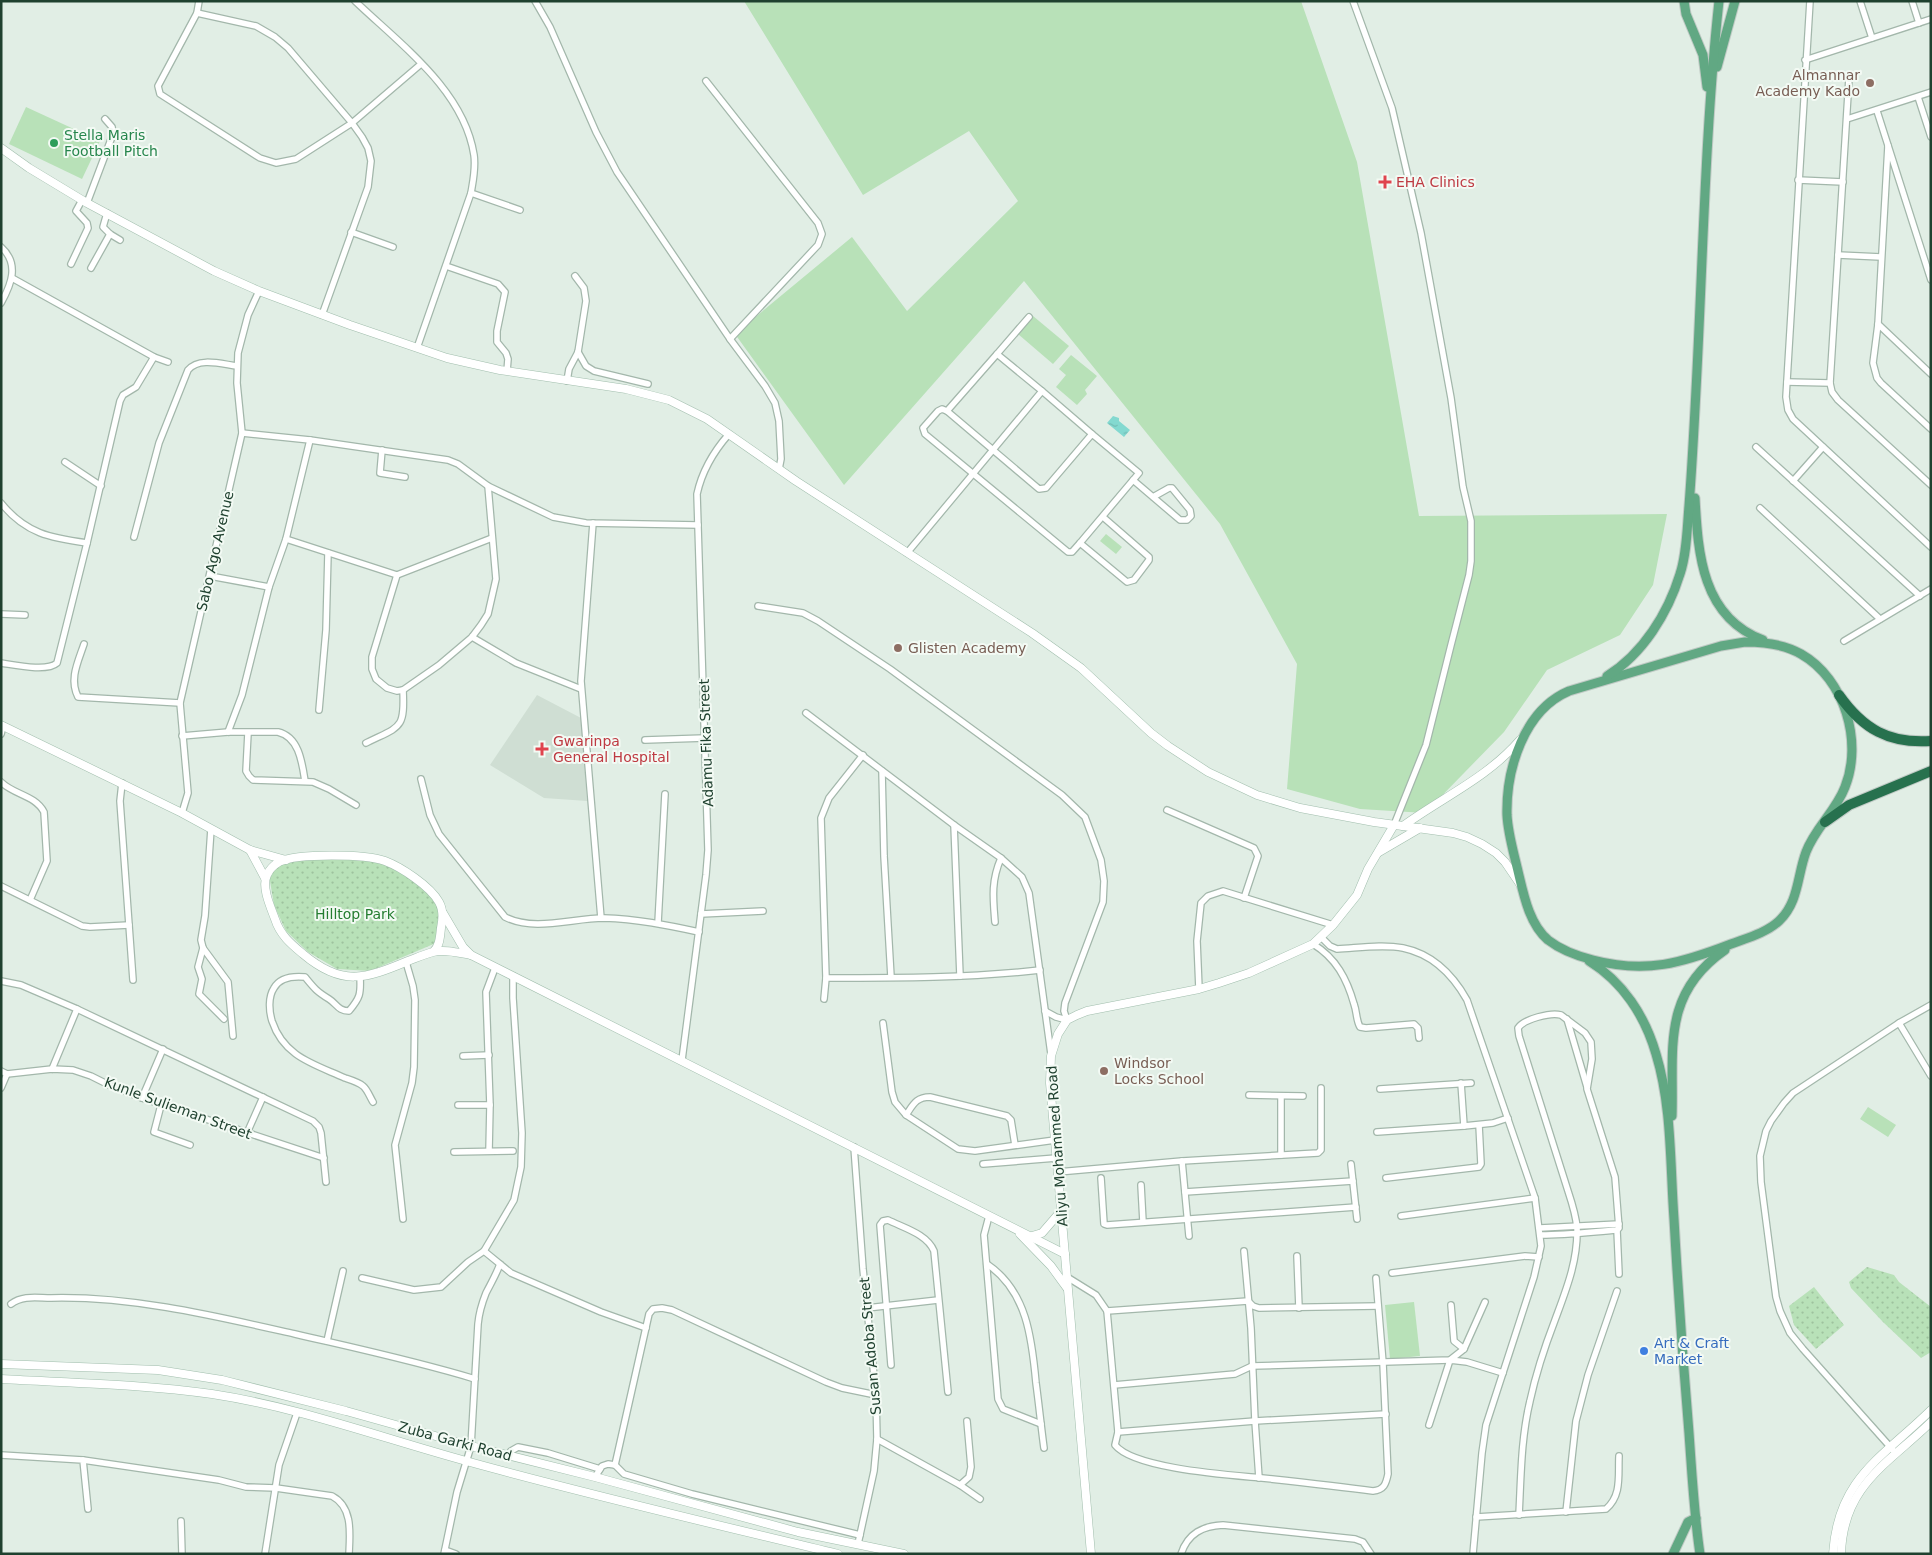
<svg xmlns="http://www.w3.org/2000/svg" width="1932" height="1555" font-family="'DejaVu Sans',sans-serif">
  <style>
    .built { fill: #cfded3 }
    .grass { fill: #b8e1b8 }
    .park { fill: url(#park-dots) }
    .water { fill: url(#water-ripples) }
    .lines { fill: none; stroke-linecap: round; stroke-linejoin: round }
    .street-casing { stroke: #a3b7ab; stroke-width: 8 }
    .secondary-casing { stroke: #a1bead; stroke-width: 9 }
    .primary-casing { stroke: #c0cac5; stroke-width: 11 }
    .highway-casing { stroke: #c0cac5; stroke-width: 12 }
    .street { stroke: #fff; stroke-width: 5.5 }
    .secondary { stroke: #fff; stroke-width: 8 }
    .primary { stroke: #61a883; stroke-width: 9 }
    .highway { stroke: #27714e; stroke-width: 10 }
    .education-dot { fill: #8d6e63; stroke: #f3faf4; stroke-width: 2 }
    .leisure-dot { fill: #2e9e5b; stroke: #f3faf4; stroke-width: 2 }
    .health-dot { fill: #e0444e; stroke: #f3faf4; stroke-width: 2 }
    .shop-dot { fill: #3f7fe0; stroke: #f3faf4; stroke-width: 2 }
    .labels { text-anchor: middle; stroke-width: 4; stroke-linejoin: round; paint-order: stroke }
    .education-label { font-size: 14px; fill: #785e54; stroke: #f3faf4; text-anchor: start }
    .leisure-label { font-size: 14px; fill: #27864d; stroke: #f3faf4; text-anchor: start }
    .health-label { font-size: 14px; fill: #be3a42; stroke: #f3faf4; text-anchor: start }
    .street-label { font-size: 14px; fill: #1f412f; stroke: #f3faf4 }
    .park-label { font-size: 14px; fill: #247d30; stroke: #f3faf4 }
    .shop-label { font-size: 14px; fill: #366cbe; stroke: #f3faf4; text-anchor: start }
  </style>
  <defs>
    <pattern id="park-dots" width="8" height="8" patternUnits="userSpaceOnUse" patternTransform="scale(1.25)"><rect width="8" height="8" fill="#b8e1b8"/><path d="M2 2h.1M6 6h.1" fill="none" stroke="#9ec29e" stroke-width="1.8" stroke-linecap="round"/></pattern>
    <pattern id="water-ripples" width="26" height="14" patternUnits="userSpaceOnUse" patternTransform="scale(1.25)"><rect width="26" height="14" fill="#83d9d0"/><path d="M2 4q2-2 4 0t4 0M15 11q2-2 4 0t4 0" fill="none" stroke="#71bbb3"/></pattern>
  </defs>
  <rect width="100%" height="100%" fill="#e1eee5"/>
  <path class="built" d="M537,695L581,718L587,801L544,798L490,765Z"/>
  <g class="grass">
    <path d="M744,1H1301L1357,162L1419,516L1667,514L1653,585L1620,635L1547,670L1504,732L1425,813L1360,809L1287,789L1297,664L1220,524L1024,281L844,485L735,334L852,237L907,311L1018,201L969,131L863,195Z"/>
    <path d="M26,107L100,141L82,179L9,144Z"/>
    <path d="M1033,316L1069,346L1053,364L1018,334Z"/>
    <path d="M1071,355L1097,376L1085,390L1087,394L1077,405L1056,387L1066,375L1059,369Z"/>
    <path d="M1106,534L1122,547L1116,554L1100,541Z"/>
    <path d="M1868,1107L1896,1125L1888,1137L1860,1119Z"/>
    <path d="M1414,1302L1420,1356L1390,1359L1385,1305Z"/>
  </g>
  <g class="park">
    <path d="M348,857L377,860L412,878L437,903L440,918L436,943L370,971L337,969L308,952L286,931L274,905L269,875L274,868L286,861Z"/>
    <path d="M1867,1267L1894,1275L1899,1282L1931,1307V1352L1921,1358L1883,1322L1851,1288L1849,1282Z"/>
    <path d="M1814,1287L1844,1325L1816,1349L1794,1325L1789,1306Z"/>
  </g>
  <path class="water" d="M1113,416L1119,418V421L1130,430L1124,437L1107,423Z"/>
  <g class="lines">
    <defs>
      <g id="street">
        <path d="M199,1L197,13L158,86L160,94L260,158L276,163L296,159L352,123L421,64"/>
        <path d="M355,1C400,44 464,90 474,155C476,168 473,181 471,193L417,348"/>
        <path d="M535,1L550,27L596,132L617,172L730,339L765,386L775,403L779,421L781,459L779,469"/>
        <path d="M1353,1L1392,108L1421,233L1451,398L1463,487L1471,521V561L1469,575L1451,645L1426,745L1394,825"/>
        <path d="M1810,1L1786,397L1788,410L1793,419L1931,547"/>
        <path d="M1860,1L1872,38"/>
        <path d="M1912,1L1919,23"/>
        <path d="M197,13L256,26L275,37L288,48L352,123L362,137L368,148L371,161L368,187L322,315"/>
        <path d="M1805,60L1931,19"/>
        <path d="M706,81L818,223L822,234L818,245L730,339"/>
        <path d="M1918,97L1931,137"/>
        <path d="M1877,111L1931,280"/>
        <path d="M1847,119L1931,92"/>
        <path d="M1888,146L1878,324L1873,363L1877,378L1881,383L1931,429"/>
        <path d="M1798,180L1843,182"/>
        <path d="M471,193L520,210"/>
        <path d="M87,203L113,134L112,127L105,119"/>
        <path d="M107,213L103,227L110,234L120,240"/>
        <path d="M351,232L393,247"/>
        <path d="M1,247C20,264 11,285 1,303"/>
        <path d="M1838,255L1881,257"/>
        <path d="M71,264L88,228L87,223L76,211L82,200"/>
        <path d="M446,266L498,284L505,292L497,331V342L506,353L508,359L507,371"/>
        <path d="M91,268L110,234"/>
        <path d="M12,278L154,357L168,362"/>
        <path d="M1878,324L1931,374"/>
        <path d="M578,352L586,366L594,371L648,384"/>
        <path d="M997,354L1029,317"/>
        <path d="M567,381L569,369L578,352L586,301L584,288L575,276"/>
        <path d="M1787,382L1830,383L1832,392L1838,400L1931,485"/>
        <path d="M1830,383L1849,78"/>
        <path d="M1042,391L1092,434"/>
        <path d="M942,409L947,411L1039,489L1046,488L1092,434L1139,473L1080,543L1072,552H1068L925,434L923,428L938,411Z"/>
        <path d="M242,433L310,440L448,460L458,464L488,486L553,517L586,523L698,525"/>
        <path d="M1756,447L1920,596"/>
        <path d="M382,450L380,473L405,477"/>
        <path d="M65,462L101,486"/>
        <path d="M1133,480L1180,520H1187L1191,516L1190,510L1172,488H1169L1153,497"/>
        <path d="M1793,481L1823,447"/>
        <path d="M1,503C26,534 51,538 87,543"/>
        <path d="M1760,508L1880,619"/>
        <path d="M593,523L581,681L601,918"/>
        <path d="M134,537L159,443L188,370C199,357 221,364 237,366"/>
        <path d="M286,539L397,575L492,538"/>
        <path d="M1080,543L1127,582L1134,580L1149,560V557L1103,517"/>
        <path d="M907,553L1042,391L997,354L947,411"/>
        <path d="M397,575L372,657V669L376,679L387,688L397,691L403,690L439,665L472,637L481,625L488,614L496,579L488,486"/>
        <path d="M210,576L269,587"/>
        <path d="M758,606L803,613L818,621L890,669L1062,795L1085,817L1101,860L1104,881L1103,902L1065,1003L1064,1011L1067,1020"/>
        <path d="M1,614L25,615"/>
        <path d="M472,637L516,663L581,689"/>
        <path d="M1844,641L1931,589"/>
        <path d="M84,644C78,662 69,679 78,697L180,703"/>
        <path d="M1,663C15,665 47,672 57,663L87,543L120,401L123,395L136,387L154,357"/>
        <path d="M319,710L326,630L328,553"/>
        <path d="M806,713L954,825L1001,858L1022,877L1029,893L1051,1054"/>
        <path d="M228,732L242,695L269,587L286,539L310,440"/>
        <path d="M248,733L246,771L249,776L253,780L313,782L329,789L356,805"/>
        <path d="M1,734L3,726"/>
        <path d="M182,736L228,732H278C299,737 302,762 305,781"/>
        <path d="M645,740L705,738"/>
        <path d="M366,743C400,726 405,730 403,690"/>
        <path d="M882,771L884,856L891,977"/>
        <path d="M421,779L430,815L439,834L505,917C535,932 572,918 604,918C637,919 667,925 699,932"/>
        <path d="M1,782C14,795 35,795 44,812L47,861L30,900"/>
        <path d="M122,783L120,801L133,980"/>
        <path d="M1167,810L1254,848L1258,856L1244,898"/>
        <path d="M182,813L188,793L180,703L242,433L237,383L238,353L248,315L259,291"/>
        <path d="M954,825L960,976"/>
        <path d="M211,829L205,916L201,940L203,948L228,982L233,1036"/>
        <path d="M1,886L82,926L90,927L129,925"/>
        <path d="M701,914L763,911"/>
        <path d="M995,922C993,898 991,881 1001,858"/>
        <path d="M658,923L665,794"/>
        <path d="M1321,937L1330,946L1337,949C1358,948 1382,944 1403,948C1432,954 1453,975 1467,1000L1535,1198L1541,1246L1534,1277L1486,1425L1482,1453L1473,1554"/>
        <path d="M1313,944C1336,958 1347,979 1354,1004C1357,1012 1356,1020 1360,1027L1366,1028L1414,1024L1418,1028L1419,1038"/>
        <path d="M203,948L198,967L202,979L199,994L224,1019"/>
        <path d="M360,977C361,994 360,998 349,1011C338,1011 337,1004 329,999C316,991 314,988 305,977C294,976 280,977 274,988C268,997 269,1011 272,1021C284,1057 314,1064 345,1078C351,1080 358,1082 363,1086C367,1089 370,1097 373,1102"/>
        <path d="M826,978L821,818L829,798L863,755"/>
        <path d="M1,981L21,985L77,1009L313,1121L319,1127L321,1133L326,1182"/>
        <path d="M1199,989L1197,941L1201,903L1208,896L1223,891L1333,925"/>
        <path d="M824,999L826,978C898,978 969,978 1040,970"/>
        <path d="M1045,1011L1056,1017L1067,1020"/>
        <path d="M1567,1019L1587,1087"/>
        <path d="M883,1023L892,1092L895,1102L906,1115L958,1149L975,1151L1055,1140"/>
        <path d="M1899,1023L1931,1076"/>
        <path d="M463,1056L489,1055"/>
        <path d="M682,1060L706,875L708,850L697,494C702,471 714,451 729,434"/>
        <path d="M52,1069L77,1009"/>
        <path d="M1,1071L7,1074L52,1069L73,1070L91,1076L109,1085L142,1098L324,1158"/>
        <path d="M1,1088L7,1074"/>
        <path d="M1380,1089L1471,1083"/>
        <path d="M1249,1095L1303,1096"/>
        <path d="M1281,1096V1155"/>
        <path d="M142,1098L163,1049"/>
        <path d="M161,1105L154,1132L190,1145"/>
        <path d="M458,1105H490"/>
        <path d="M906,1115C913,1105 916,1097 930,1097L1007,1116L1011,1120L1015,1145"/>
        <path d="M1464,1126L1493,1123L1508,1118"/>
        <path d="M1377,1132L1464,1126L1461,1083"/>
        <path d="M247,1133L263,1097"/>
        <path d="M854,1147L863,1269L876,1395L877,1439L874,1471L858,1544"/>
        <path d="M489,1151L490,1105L486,992L495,968"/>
        <path d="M454,1152L513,1151"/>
        <path d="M1182,1161L1189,1236"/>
        <path d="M983,1164L1056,1158"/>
        <path d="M1351,1164L1357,1219"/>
        <path d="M1058,1172L1182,1161L1318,1153L1321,1150V1088"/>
        <path d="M1101,1178L1104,1224L1107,1225L1356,1207"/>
        <path d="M1386,1178L1479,1167L1481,1164L1479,1125"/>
        <path d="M1141,1185L1143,1222"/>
        <path d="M1185,1192L1353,1181"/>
        <path d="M989,1216L984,1235L998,1399L1003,1409L1041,1424"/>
        <path d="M1401,1216L1535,1198"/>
        <path d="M403,1219L395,1145L412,1083L414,1067L415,1000L413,986L406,962"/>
        <path d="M1540,1228L1619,1224"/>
        <path d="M1617,1230L1619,1274"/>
        <path d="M484,1251L514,1200L521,1167L522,1133L513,998V976"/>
        <path d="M1244,1251L1251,1328L1255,1421L1259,1478"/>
        <path d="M1297,1256L1299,1308"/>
        <path d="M987,1264C1027,1291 1032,1339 1036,1383C1039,1405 1041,1426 1044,1448"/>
        <path d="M1392,1273L1525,1256L1539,1257"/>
        <path d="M1067,1277L1096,1295L1107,1311L1118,1432L1115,1445C1134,1469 1231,1475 1262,1478C1299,1482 1336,1486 1373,1491C1384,1490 1386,1484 1388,1474L1383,1363L1376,1278"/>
        <path d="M362,1278L414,1290L441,1287L468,1262L484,1251L511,1273L601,1312L646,1328"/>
        <path d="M11,1304C23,1295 37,1298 51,1298C132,1296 215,1316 295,1334C355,1348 416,1361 475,1379"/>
        <path d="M1451,1305L1454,1341L1464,1349"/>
        <path d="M867,1308L938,1300"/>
        <path d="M1107,1311L1248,1301L1253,1306L1259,1308L1378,1306"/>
        <path d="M327,1341L343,1271"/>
        <path d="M891,1365L880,1225L883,1221L888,1220C904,1228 927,1234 934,1251L948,1392"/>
        <path d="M1114,1385L1235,1374L1252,1366L1450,1360L1464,1349L1485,1302"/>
        <path d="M1429,1425L1450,1360L1467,1362L1503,1373"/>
        <path d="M1118,1432L1255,1421L1386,1414"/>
        <path d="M877,1439L960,1485L980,1499"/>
        <path d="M1893,1450L1803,1349L1790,1333L1780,1311L1776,1297L1761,1182L1760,1156L1766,1131L1771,1121L1784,1103L1793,1093L1899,1023L1931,1005"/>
        <path d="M1,1455L83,1460L88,1509"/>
        <path d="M508,1455L511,1451L518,1447L548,1453L600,1469"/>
        <path d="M83,1460L219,1480L246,1487L276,1488L332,1496C353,1507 350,1533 349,1554"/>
        <path d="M615,1465L624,1474L692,1494L860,1535"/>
        <path d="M595,1477L602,1466L608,1464L615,1465L649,1314L653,1309L662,1308L672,1310L826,1382L842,1388L876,1395"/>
        <path d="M960,1485L969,1477L971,1467L967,1421"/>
        <path d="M1566,1512L1576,1421L1588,1375L1617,1291"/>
        <path d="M1519,1515C1521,1477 1521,1438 1530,1401C1536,1373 1545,1346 1555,1320C1566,1290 1578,1261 1577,1228C1576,1215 1572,1203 1568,1191L1519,1036L1518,1028C1524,1019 1551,1012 1561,1015L1585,1033L1591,1042L1592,1059L1587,1089L1615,1177L1619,1228L1617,1230C1591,1232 1566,1235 1541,1235"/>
        <path d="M1476,1517L1606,1509C1622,1495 1618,1476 1619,1456"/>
        <path d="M181,1521L182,1554"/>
        <path d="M445,1550L456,1554"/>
        <path d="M265,1554L279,1465L297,1413"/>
        <path d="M444,1554L457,1492L471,1446L478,1324C479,1313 482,1303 486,1293C491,1283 496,1275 500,1264"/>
        <path d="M1181,1554C1188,1533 1203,1526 1223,1525L1355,1539L1363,1542L1371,1554"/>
      </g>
      <g id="secondary">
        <path d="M1,148L29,168L87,203L214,271L259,291L350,325L447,358L500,370L626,389L669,400L707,419L796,481L1032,633L1081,668L1151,733L1168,746L1208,772L1257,795L1300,808L1374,822L1453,833L1467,837L1482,844L1496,853L1505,862L1520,884"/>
        <path d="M1,725L182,813L250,850L286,860"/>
        <path d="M1403,826C1443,797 1487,778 1520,740"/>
        <path d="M250,850L265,878"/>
        <path d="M1379,852L1420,828"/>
        <path d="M443,913L463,947L471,955"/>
        <path d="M433,952C440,946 440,936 441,928C443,919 443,909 439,902C430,886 401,867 385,861C366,854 297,853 279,862C274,865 269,870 267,875C261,887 271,908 275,919C280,935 291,944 303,954C342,987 365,979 408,961C416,958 425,954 433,952C445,949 459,953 471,955L1065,1254"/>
        <path d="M1020,1234L1051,1266L1067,1288"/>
        <path d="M1032,1236L1042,1233L1061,1211"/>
        <path d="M1,1364L158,1370L222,1380L346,1411L471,1446L595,1477L798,1532L904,1554"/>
        <path d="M1,1379C71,1383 142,1384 212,1394C298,1407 382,1438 466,1461C589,1495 714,1524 838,1554"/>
        <path d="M1091,1554L1050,1083L1051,1056L1058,1034L1067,1020L1077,1015L1087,1011L1199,989L1219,983L1249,973L1313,944L1333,925L1357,895L1368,869L1394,825"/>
        <path d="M1833,1554C1838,1478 1882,1458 1931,1410"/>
        <path d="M1841,1554C1843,1485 1888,1464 1931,1422"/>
      </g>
      <g id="primary">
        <path d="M1684,1L1686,14L1703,55L1707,87"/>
        <path d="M1717,67L1735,1"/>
        <path d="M1695,498C1698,554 1702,617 1763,640"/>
        <path d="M1745,642C1765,642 1784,644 1801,654C1845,679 1863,742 1845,787C1836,811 1815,828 1806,852C1797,876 1799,902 1779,921C1766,933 1747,938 1731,944C1682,963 1646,974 1593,960C1577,956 1561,950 1548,940C1528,923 1523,891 1517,867C1513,850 1508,833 1507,815C1506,769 1524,710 1569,691L1721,646Z"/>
        <path d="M1607,676C1643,654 1668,613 1680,574C1687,553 1687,528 1689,506C1692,467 1694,429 1696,390C1703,260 1705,130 1719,1"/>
        <path d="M1589,961C1623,982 1645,1016 1656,1054C1672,1106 1670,1164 1674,1219C1678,1290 1683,1362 1689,1433C1692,1474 1694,1514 1700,1554"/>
        <path d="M1672,1116C1674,1050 1661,994 1725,950"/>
        <path d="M1673,1554L1688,1522L1696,1518"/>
      </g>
      <g id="highway">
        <path d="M1839,695C1863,729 1889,744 1931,741"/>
        <path d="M1825,822L1849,805L1931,771"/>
      </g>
    </defs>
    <use href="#street" class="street-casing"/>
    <use href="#secondary" class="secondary-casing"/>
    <use href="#primary" class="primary-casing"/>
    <use href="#highway" class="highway-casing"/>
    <use href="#street" class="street"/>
    <use href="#secondary" class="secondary"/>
    <use href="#primary" class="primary"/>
    <use href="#highway" class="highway"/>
  </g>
  <g class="education-dot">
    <circle cx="1870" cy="83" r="5"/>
    <circle cx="898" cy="648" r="5"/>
    <circle cx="1104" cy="1071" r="5"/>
  </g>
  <circle class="leisure-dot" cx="54" cy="143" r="5"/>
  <g class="health-dot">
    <path d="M1382.5 174.5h5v5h5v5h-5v5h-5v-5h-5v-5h5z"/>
    <path d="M539.5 741.5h5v5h5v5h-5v5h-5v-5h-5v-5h5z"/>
  </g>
  <circle class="shop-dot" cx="1644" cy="1351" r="5"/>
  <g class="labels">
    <g class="education-label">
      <text x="1860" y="80" text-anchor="end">Almannar<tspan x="1860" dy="16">Academy Kado</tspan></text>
      <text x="908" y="653">Glisten Academy</text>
      <text x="1114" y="1068">Windsor<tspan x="1114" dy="16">Locks School</tspan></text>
    </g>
    <g class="leisure-label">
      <text x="64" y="140">Stella Maris<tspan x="64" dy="16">Football Pitch</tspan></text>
    </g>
    <g class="health-label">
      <text x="1396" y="187">EHA Clinics</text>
      <text x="553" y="746">Gwarinpa<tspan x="553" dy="16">General Hospital</tspan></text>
    </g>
    <g class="street-label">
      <text transform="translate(215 551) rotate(-77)" y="5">Sabo Ago Avenue</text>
      <text transform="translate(706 743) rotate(-92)" y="5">Adamu Fika Street</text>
      <text transform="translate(178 1108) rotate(20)" y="5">Kunle Sulieman Street</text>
      <text transform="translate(1057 1146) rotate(-94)" y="5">Aliyu Mohammed Road</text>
      <text transform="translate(870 1346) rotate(-95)" y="5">Susan Adoba Street</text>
      <text transform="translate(455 1441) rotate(15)" y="5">Zuba Garki Road</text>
    </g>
    <g class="park-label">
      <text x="355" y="919">Hilltop Park</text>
    </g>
    <g class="shop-label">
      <text x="1654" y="1348">Art &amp; Craft<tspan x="1654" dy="16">Market</tspan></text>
    </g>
  </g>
  <rect width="1932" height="1555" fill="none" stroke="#1f412f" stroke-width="5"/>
</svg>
